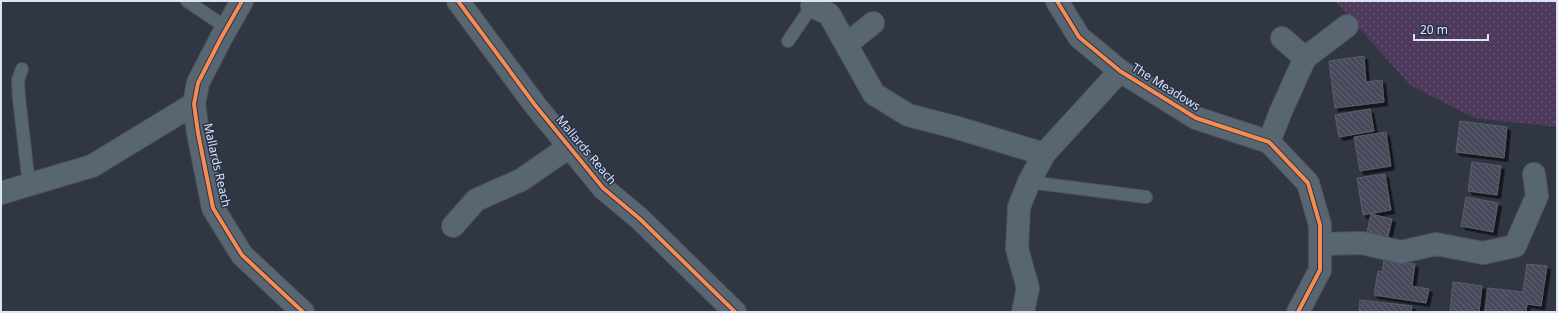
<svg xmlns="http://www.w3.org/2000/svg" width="1558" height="313" font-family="'Noto Sans',sans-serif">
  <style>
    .grass { fill: url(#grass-dots) }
    .building { fill: url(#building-back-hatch); stroke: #5c5e69; filter: url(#shadow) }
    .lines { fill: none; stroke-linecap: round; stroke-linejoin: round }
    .lane-casing { stroke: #4e535d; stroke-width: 14 }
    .street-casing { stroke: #4e535d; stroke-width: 24 }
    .lane { stroke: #586672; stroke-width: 12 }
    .street { stroke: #586672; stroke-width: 22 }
    .cycleway-casing { stroke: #28324a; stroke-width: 6 }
    .cycleway { stroke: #f68b52; stroke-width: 4 }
    .labels { text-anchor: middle; stroke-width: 3; stroke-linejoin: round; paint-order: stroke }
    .street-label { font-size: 12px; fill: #dee4f4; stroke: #28324a }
  </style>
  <defs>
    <pattern id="grass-dots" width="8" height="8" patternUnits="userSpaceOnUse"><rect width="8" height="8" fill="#4c395b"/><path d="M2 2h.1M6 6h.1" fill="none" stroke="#655673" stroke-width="1.8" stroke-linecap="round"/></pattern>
    <pattern id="building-back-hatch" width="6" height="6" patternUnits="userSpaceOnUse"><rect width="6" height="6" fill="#48495b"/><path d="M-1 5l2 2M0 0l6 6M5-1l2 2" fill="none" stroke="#626373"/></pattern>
    <filter id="shadow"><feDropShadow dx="3.5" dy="3.5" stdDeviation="0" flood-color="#0009"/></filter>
  </defs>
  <rect width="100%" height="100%" fill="#303642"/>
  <path class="grass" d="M1335,1H1557V127L1474,118L1410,85Z"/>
  <g class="building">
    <path d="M1364,56L1366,82L1382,80L1384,102L1335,108L1329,61Z"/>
    <path d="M1370,109L1374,131L1339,137L1335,115Z"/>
    <path d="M1460,121L1507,127L1504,158L1456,152Z"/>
    <path d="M1386,132L1391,166L1360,171L1354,137Z"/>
    <path d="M1472,162L1501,166L1497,195L1468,191Z"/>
    <path d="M1385,174L1391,210L1363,215L1357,178Z"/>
    <path d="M1466,197L1498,203L1493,232L1461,226Z"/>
    <path d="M1371,214L1392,219L1387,241L1366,236Z"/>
    <path d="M1384,260L1415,264L1412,286L1429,289L1426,303L1374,295L1378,271L1382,272Z"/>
    <path d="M1527,264L1547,266L1541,306L1527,304L1526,312H1485L1488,288L1523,292Z"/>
    <path d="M1453,282L1482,286L1479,312H1450Z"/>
    <path d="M1360,300L1412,306L1411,312H1359Z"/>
  </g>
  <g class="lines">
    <defs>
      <g id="lane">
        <path d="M187,1L227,28"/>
        <path d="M788,41L812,6"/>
        <path d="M22,69L18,80L19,98L29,185"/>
        <path d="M1029,182L1146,197"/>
      </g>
      <g id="street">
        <path d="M242,1L221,38L198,83L194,104L198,133L213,208L242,255L303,312"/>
        <path d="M458,1L535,105L603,188L640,219L735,312"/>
        <path d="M1057,1L1079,37L1120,71L1196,118L1269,142L1308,183L1320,225V270L1298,312"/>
        <path d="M812,6L829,14L874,94L908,115L958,128L1044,154"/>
        <path d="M1282,38L1305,58"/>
        <path d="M847,44L873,23"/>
        <path d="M1269,142L1281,111L1305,58L1347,26"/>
        <path d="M1,193L92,166L194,104"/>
        <path d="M453,226L476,200L521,180L569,147"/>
        <path d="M1320,244L1362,243L1401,252L1436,244L1483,253L1515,246L1537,196L1534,174"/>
        <path d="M1023,312L1028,288L1017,249L1019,207L1029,182L1044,154L1120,71"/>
      </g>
    </defs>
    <use href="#lane" class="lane-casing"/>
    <use href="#street" class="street-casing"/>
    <use href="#lane" class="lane"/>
    <use href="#street" class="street"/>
    <defs>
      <g id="cycleway">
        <path d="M242,1L221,38L198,83L194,104L198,133L213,208L242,255L303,312"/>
        <path d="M458,1L535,105L603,188L640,219L735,312"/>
        <path d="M1057,1L1079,37L1120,71L1196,118L1269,142L1308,183L1320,225V270L1298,312"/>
      </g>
    </defs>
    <use href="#cycleway" class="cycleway-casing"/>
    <use href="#cycleway" class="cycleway"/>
  </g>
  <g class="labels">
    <g class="street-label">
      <text transform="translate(1166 87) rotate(32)" y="4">The Meadows</text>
      <text transform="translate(586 150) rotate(50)" y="4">Mallards Reach</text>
      <text transform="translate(217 165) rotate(77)" y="4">Mallards Reach</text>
    </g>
  </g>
  <rect width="1558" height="313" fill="none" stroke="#dee4f4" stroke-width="4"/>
  <path d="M1414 34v6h74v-6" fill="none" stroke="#dee4f4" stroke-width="2"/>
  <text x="1420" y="34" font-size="12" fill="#dee4f4" stroke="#28324a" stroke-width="3" paint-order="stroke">20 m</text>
</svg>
